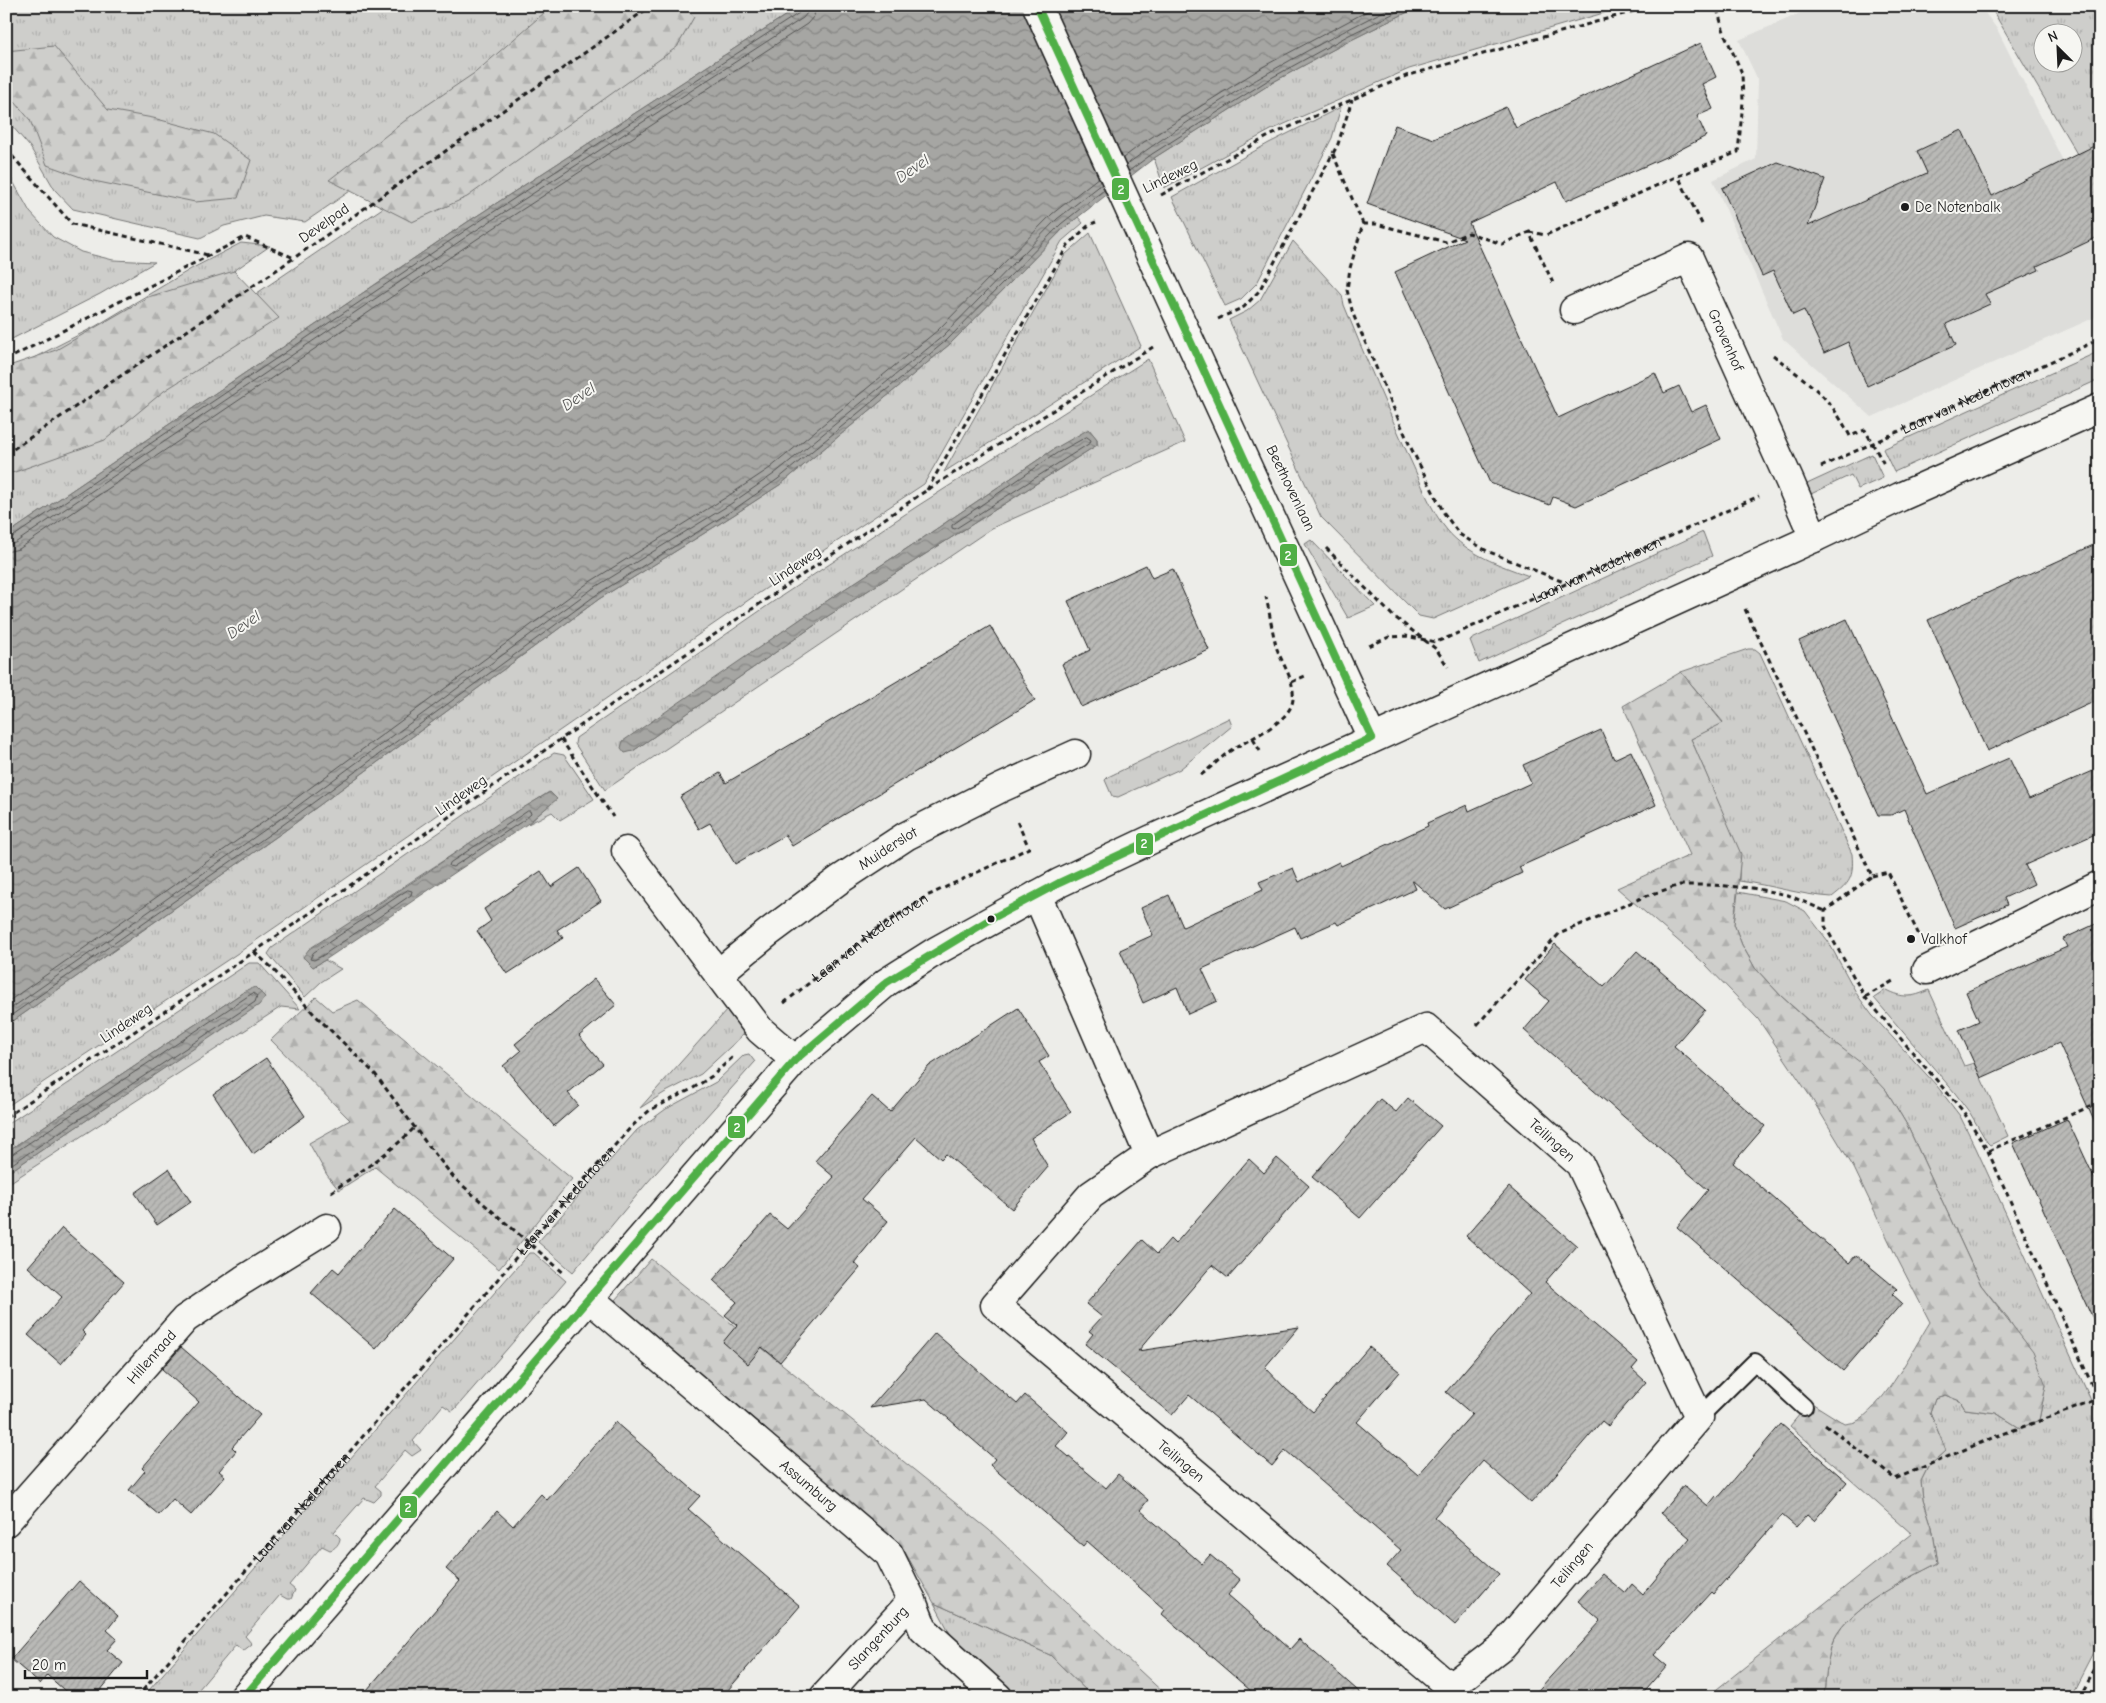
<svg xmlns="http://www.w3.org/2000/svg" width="2106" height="1703" font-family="'Comic Neue',sans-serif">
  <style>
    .built { fill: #ddddda }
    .grass { fill: url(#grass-tufts); stroke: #757574; fill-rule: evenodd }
    .forest { fill: url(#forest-firs); stroke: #757574 }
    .water { fill: url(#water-waves); stroke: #6f6f6d }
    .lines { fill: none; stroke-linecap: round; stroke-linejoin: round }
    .shore { stroke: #535352; stroke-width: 1 }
    .building { fill: url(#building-hatch); stroke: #1c1c1c }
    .service-casing { stroke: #1c1c1c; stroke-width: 20 }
    .minor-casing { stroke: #1c1c1c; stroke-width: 31 }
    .tertiary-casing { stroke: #1c1c1c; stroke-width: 31 }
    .path { stroke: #1c1c1c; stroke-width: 3; stroke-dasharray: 5 4; stroke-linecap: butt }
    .service { stroke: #f6f6f2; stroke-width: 16 }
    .minor { stroke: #f6f6f2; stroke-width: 28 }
    .tertiary { stroke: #f6f6f2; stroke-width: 28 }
    .tertiary-bridge-casing { stroke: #1c1c1c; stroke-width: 31; stroke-linecap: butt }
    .tertiary-bridge { stroke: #f6f6f2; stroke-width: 28 }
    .bus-1-casing { stroke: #f6f6f2; stroke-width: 11 }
    .bus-1 { stroke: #50af46; stroke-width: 8 }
    .poi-dot { fill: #1c1c1c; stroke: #f6f6f2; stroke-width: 2 }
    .labels { text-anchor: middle; stroke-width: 4; stroke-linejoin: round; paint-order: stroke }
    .street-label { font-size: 15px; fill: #1c1c1c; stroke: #f6f6f2 }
    .poi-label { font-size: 15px; fill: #1c1c1c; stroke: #f6f6f2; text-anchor: start }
    .water-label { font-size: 16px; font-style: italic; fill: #535352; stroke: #f6f6f2 }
    .line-badge { stroke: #f6f6f2; stroke-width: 2 }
    .badge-label { font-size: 14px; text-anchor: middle; font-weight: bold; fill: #fff }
  </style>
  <defs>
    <pattern id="grass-tufts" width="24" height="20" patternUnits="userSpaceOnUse" patternTransform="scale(1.25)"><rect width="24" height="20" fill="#cececb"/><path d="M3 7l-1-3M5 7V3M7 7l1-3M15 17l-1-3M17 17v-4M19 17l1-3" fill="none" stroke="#b0b0ae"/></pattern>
    <pattern id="forest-firs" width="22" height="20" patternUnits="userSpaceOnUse" patternTransform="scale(1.25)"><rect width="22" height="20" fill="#cececb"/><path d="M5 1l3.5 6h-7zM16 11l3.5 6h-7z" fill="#b0b0ae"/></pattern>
    <pattern id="water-waves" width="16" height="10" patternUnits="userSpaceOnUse" patternTransform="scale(1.25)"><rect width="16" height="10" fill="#a6a6a3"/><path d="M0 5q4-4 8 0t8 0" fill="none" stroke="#868684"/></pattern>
    <pattern id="building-hatch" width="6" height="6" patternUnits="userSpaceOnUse" patternTransform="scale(1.25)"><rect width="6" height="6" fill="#b9b9b6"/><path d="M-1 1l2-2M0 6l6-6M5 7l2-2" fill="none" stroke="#9e9e9c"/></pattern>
  </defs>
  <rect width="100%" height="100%" fill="#edede9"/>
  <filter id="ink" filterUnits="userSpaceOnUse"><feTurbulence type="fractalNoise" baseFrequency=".02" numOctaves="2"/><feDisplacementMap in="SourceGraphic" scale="10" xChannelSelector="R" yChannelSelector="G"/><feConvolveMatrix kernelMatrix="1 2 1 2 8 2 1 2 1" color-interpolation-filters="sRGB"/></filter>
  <g filter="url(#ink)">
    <path class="built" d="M1816,6H1980L1997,29L2100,235V315L1872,417L1783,339L1713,180L1756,159L1758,80L1739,40Z"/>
    <g class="grass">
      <path d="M6,6H620L305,222L264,216L224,226L200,238L73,209L55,190L30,147L6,119Z"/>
      <path d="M681,6H800L466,223L6,535V463Z"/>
      <path d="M1420,6H1628L1409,69L1271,130L1164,188L1154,158L1275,81L1351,40Z"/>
      <path d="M1990,6H2100V193ZM2044,32H2074V62H2044Z"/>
      <path d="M1341,107L1332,138L1257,283L1241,299L1225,306L1172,197L1269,143Z"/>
      <path d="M6,169L30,212L53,237L81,252L113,260L155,262L100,294L6,342Z"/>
      <path d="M1078,217L1083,223L1062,241L924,484L750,599L238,953L6,1107V1026L283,832L599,599L735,514L781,484L950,344L1064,228Z"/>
      <path d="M1090,233L1141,346L944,472L1065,255Z"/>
      <path d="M1293,241L1342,295L1344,305C1365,357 1387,408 1410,459C1421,482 1430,510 1447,530C1467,554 1499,565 1529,576L1433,619L1419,616L1321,517L1229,320L1247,311L1260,300Z"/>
      <path d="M241,243L270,246L6,428V372L96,326L191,269Z"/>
      <path d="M2100,351V379L1894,472L1883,449Z"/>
      <path d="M1148,359L1185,442L992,528L605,790L575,744L576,738L780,597L916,507ZM1089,430L1097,439V445L828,616L633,751L734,666L837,594L920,540L1054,449Z"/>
      <path d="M1872,454L1883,478L1858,489L1851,475L1811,494L1807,484Z"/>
      <path d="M1703,532L1712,556L1479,663L1470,640Z"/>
      <path d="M1311,540L1375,606L1348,618L1305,544Z"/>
      <path d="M1748,649H1755L1760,653L1852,854C1854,878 1850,883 1832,897C1800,895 1770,885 1739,881L1740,854L1691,739L1723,722L1681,672Z"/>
      <path d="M1229,718L1232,726L1180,769L1118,797L1112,796L1105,780L1108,777Z"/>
      <path d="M554,753L564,755L594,799L560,820L552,812L528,824L556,799L549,792L375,905L313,967L325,960L341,969L321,982L305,997L268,954L272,948Z"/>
      <path d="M1738,892L1786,901L1805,911L1828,941L1858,996L1872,1015L1937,1086L1960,1116L1976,1148L2100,1420V1639L2070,1697H1824C1825,1681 1827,1662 1831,1647C1842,1609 1906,1580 1938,1563L1932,1527L1923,1499L1921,1481L1928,1467L1946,1451L1930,1412L1935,1398L1945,1395L1960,1401L1965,1409L1996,1413L2020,1428L2039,1420L2046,1385L2008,1318L1981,1285L1907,1125L1886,1090L1781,996L1755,968L1742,945L1734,924Z"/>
      <path d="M249,963H259L300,1009L281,1007L6,1185V1174L258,1005L245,991L6,1152V1125Z"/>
      <path d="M1886,990C1902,998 1912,998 1929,990L1964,1066L1974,1063L2008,1136L1990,1145L1987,1142L1970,1113L1955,1093L1874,998Z"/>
      <path d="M727,1010L744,1034L701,1074L664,1093L640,1108Z"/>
      <path d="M749,1054L755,1062L647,1183L573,1272L538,1242L637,1130L666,1109L716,1082L744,1055Z"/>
      <path d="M529,1253H534L566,1281L455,1409L452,1411L443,1405L413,1441L421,1450L412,1456L405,1450L375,1486L381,1491V1495L374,1502L364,1498L334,1532L340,1538C340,1543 335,1549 330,1550L322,1546L289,1585L295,1590L291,1599H287L280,1595L245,1636L252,1644L243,1651L236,1645L199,1689L205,1692L206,1697H143Z"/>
      <path d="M934,1603L1050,1655L1093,1697H1011L953,1639Z"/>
    </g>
    <g class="forest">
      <path d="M552,6H684L694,17L677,47L467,197L412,222L329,180L411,116L476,72Z"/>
      <path d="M54,46L108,110L153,118L214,134L251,160L238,198L195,202L89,180L47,165L30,120L6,91V51Z"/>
      <path d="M234,271L279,318L164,391L105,440L12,473L6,466V367L56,350L148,297Z"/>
      <path d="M1681,672L1723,723L1691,739L1741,854L1734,924L1742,945L1755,968L1781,996L1817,1029L1861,1063L1886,1090L1907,1125L1981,1285L2033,1352L2046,1385L2039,1420L2020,1428L1996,1413L1965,1409L1960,1401L1945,1395L1935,1398L1930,1412L1946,1451L1928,1467L1921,1481L1923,1499L1932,1527L1938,1563C1906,1580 1842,1609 1831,1647C1827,1662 1825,1681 1824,1697H1707L1912,1534L1790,1426L1810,1402L1845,1424C1850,1423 1855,1423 1859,1420C1887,1401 1912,1351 1930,1322L1896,1256L1854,1168L1812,1099L1758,1019L1705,964L1617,888L1690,855L1623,706Z"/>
      <path d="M316,997L332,1011L358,1000L572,1179L499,1269L375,1167L339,1190L327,1175L309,1143L350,1120L271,1040Z"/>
      <path d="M651,1259L989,1530L1168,1697H1093L1050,1655L934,1603L901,1545L615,1300Z"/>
    </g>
    <g class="water">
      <path d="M800,6H1420L1351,40L1275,81L1154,158L1064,228L950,344L781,484L735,514L599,599L283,832L6,1026V535L466,223Z"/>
      <path d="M1089,429L1097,439V445L828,616L633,751L625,753L621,748L623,741L837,594L920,540L1054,449Z"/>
      <path d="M550,792L557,799L527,824L325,960L313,967L303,957L309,949L426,873L506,818Z"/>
      <path d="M255,987L265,997L259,1005L6,1174V1152L245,991Z"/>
    </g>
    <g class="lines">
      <g class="shore">
        <path d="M1123,158L1144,142L1266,65L1377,6"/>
        <path d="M1126,165C1208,104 1303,51 1394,6"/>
        <path d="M1129,171L1152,154L1273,77L1349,35L1409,6"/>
        <path d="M1087,437L1091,440L1090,443L955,529L952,528V525L1057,453Z"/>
        <path d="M6,539L11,538L469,228L799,13L802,6"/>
        <path d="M6,545L15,543L472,233L803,18L807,13L808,6"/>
        <path d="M6,552L19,549L477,239L807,24L814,16L816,6"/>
        <path d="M528,811H530L531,814L524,820L453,867L449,866L450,863Z"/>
        <path d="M408,890L412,891L411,895L322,956L314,960L310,959L313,953Z"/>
        <path d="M6,1003L272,816L588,583L725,498L770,468L938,330L1052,214L1099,177"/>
        <path d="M6,1012L276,822L592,589L729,505L774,474L943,336L1057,219L1102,184"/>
        <path d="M6,1019L280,827L596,595L733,510L778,479L947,340L1061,224L1104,190"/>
        <path d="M6,1156L11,1155L248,996L253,993L257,996L255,1002L6,1168"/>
      </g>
    </g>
    <g class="building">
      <path d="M1701,43L1716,77L1702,84L1713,109L1697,116L1706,136L1670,155L1566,201L1557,182L1469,223L1558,418L1655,373L1664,393L1679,386L1691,412L1706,405L1721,439L1576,506L1553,497L1550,505L1490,483L1395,272L1465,239L1367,204L1395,125L1434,139L1506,107L1516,128Z"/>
      <path d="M1962,130L1992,196L2100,143V236L2037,266L2039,270L1985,294L1990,304L1946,324L1956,345L1867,386L1848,342L1824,353L1804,310L1793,315L1773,271L1762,276L1722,188L1778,162L1825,179L1808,226L1927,173L1917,151Z"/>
      <path d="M2100,542V699L1987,751L1928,620Z"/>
      <path d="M1146,565L1152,578L1173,569L1209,650L1081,707L1062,664L1090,650L1068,601Z"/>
      <path d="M1847,619L1927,794L2009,758L2029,799L2100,768V832L2025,865L2034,884L2004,898L2007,905L1955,928L1904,809L1891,815H1878L1799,641Z"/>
      <path d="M990,626L1035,700L792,846L785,835L735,864L710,823L699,829L680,797L720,773L726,783Z"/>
      <path d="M1601,730L1614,759L1631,751L1656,805L1519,867L1522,873L1445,909L1412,880L1416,889L1338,925L1336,922L1300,938L1295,927L1202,969L1217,1001L1188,1014L1177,987L1143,1003L1120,950L1153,935L1141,908L1169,895L1183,927L1263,890L1259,882L1293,868L1299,882L1339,862L1341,866L1428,826L1427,823L1467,805L1469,811L1531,783L1523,765Z"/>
      <path d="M579,868L601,901L557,930L563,938L507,974L477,931L491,921L484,909L541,871L551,887Z"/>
      <path d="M2100,922V1134L2059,1043L1981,1078L1959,1030L1979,1021L1966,992L2067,947L2063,939Z"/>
      <path d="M1555,944L1604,987L1637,951L1705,1010L1674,1046L1765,1126L1733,1163L1849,1263L1856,1255L1897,1289L1892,1294L1902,1303L1843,1371L1677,1227L1708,1190L1524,1030L1549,1001L1525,980Z"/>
      <path d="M594,979L616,1005L579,1036L603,1064L568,1093L578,1105L554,1126L503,1066L521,1051L515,1044Z"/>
      <path d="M1018,1008L1049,1056L1039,1062L1071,1112L1031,1138L1048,1167L1012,1209L946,1154L941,1159L916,1137L862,1199L888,1221L854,1263L860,1268L780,1362L762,1347L748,1364L723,1342L737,1325L725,1315L737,1302L713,1280L770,1215L787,1229L834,1177L815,1161L872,1096L890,1112L929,1066Z"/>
      <path d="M266,1058L305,1116L253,1154L213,1094Z"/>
      <path d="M1408,1098L1441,1126L1360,1218L1312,1177L1380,1099L1396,1112Z"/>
      <path d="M2067,1119L2100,1190V1334L2013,1143Z"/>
      <path d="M1277,1158L1309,1186L1228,1278L1212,1265L1138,1351L1299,1327L1265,1367L1286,1389L1313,1412L1369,1347L1400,1372L1357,1422L1418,1475L1472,1414L1446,1392L1530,1294L1466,1236L1509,1187L1577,1246L1545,1282L1638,1362L1632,1369L1646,1382L1608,1426L1602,1421L1531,1503L1483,1461L1434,1517L1499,1574L1455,1625L1387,1566L1401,1550L1285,1450L1272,1466L1189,1395L1172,1415L1085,1344L1093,1334L1089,1331L1102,1317L1086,1304L1142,1240L1157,1254L1170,1239L1175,1244L1249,1159L1264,1173Z"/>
      <path d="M169,1169L191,1202L157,1225L135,1193Z"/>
      <path d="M395,1209L453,1259L376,1349L311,1293L333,1268L339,1273Z"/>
      <path d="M62,1228L124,1282L82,1331L86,1335L61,1364L28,1335L62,1297L28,1267Z"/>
      <path d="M935,1333L1017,1404L1025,1395L1068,1432L1056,1446L1106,1488L1118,1474L1148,1500L1140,1510L1202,1564L1210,1555L1240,1580L1228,1595L1290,1649L1299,1639L1365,1697H1258L1162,1614L1165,1610L1087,1541L1083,1546L999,1473L990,1465L995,1459L926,1399L870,1408Z"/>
      <path d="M181,1347L260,1415L232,1447L236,1451L219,1471L225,1476L191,1515L173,1499L159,1515L129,1490L145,1471L142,1468L199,1402L162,1369Z"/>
      <path d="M615,1422L700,1496L688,1509L800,1606L722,1697H361L460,1581L446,1569L497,1511L513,1526L541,1494L547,1500Z"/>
      <path d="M1781,1424L1847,1482L1814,1521L1807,1515L1796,1527L1782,1515L1713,1594L1711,1592L1654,1655L1667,1666L1640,1697H1532L1601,1621L1578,1601L1602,1574L1625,1593L1632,1584L1643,1594L1690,1538L1661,1513L1684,1485L1708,1506L1716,1496L1718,1498Z"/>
      <path d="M79,1581L118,1616L107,1630L117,1639L107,1650L123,1663L95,1697H72L47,1675L40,1684L11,1659Z"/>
    </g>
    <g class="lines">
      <defs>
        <path id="service" d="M1699,1417L1755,1362L1804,1407"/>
        <g id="minor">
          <path id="s5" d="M1574,310L1689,258L1790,482L1814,538"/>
          <path d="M626,851L760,1030L795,1060"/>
          <path d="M1037,895L1149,1155"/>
          <path d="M1927,970L2100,885"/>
          <path id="s6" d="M719,973L769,932L839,880L906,836L1001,788L1076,754"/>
          <path d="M1426,1028L1580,1164L1699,1417L1503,1646L1450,1687L995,1305L1091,1195L1149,1155Z"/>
          <path id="s7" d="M589,1298L889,1554L912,1601L923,1629L998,1697"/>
          <path id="s8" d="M6,1522L185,1319L243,1280L327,1228"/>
          <path id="s9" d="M824,1697L912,1601"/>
        </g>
        <g id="tertiary">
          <path d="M1144,241L1372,738"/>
          <path d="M244,1697L795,1060L887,982L936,951L1059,883L1150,840L1814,538L1900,497L2100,408"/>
        </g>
      </defs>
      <use href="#service" class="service-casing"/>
      <use href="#minor" class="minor-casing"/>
      <use href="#tertiary" class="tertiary-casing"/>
      <g class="path">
        <path d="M6,149L72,224L208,255"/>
        <path d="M1333,154L1363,224L1350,268L1347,290L1353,314L1410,446L1444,513L1459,534L1487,551L1566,583"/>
        <path d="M1161,195L1269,136L1406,76L1652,6"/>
        <path d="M1363,224H1376L1446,242L1469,233L1502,244L1529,232L1553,283"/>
        <path d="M1702,224L1678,176L1738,152L1743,102L1742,73L1725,35L1716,6"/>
        <path d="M1529,232L1546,235L1678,176"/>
        <path d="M1218,319L1244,307L1259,291L1338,144L1352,100"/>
        <path d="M1773,355C1809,384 1828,393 1850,436L1865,430L1885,466"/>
        <path d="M6,360L245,237L294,258"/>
        <path d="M6,454L294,258L651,6"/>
        <path id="s1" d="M1821,467L2100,339"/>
        <path d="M927,490L1068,245L1089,225L1096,222"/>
        <path d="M1326,548L1392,615L1436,649L1448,667"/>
        <path d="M1745,609L1872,876L1825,911V926L1865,997L1963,1111L1988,1151L2100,1403"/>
        <path id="s2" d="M1369,646L1389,637L1406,636L1436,642L1449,637L1759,496"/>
        <path d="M1292,682L1305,676"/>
        <path d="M561,739L613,817"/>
        <path d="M1253,739L1260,751"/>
        <path d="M1201,775C1212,767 1222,756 1233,749C1251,738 1291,722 1293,699C1295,681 1283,665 1277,649C1272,632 1270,614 1266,597"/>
        <path d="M1872,876L1888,872L1919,935"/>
        <path d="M254,952L270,966L314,1014L375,1074L427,1144L455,1179L565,1274"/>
        <path d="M1865,997L1893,981"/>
        <path id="s3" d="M784,1003L877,929L927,896L1029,848L1016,819"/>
        <path d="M1477,1025L1559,934L1646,896L1680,885H1713L1752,888L1788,895L1825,911"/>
        <path d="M6,1117L254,952L561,739L927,490L1153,347"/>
        <path d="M1988,1151L2100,1102"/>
        <path d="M331,1192C360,1172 390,1153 415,1127"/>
        <path d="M1825,1424L1895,1479L1997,1436L2098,1400"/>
        <path id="s4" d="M137,1697L443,1344L529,1242L631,1127L650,1110L692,1089L712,1076L735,1055"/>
        <path d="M2078,1697L2100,1658"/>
      </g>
      <use href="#service" class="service"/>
      <use href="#minor" class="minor"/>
      <use href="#tertiary" class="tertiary"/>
      <defs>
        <path id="tertiary-bridge" d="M1037,6L1144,241"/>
      </defs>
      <use href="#tertiary-bridge" class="tertiary-bridge-casing"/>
      <use href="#tertiary-bridge" class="tertiary-bridge"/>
      <defs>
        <g id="bus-1">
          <path d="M1037,6L1372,738"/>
          <path d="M244,1697L795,1060L887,982L989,920L1059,883L1372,738"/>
        </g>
      </defs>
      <use href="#bus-1" class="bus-1-casing"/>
      <use href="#bus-1" class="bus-1"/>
    </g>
  </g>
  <g class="poi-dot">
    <circle cx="1905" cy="207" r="5"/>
    <circle cx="991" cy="919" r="4.5"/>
    <circle cx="1911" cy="939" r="5"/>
  </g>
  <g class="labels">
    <g class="street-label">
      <text transform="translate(1170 176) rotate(-26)" y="5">Lindeweg</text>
      <text transform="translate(324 223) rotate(-35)" y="5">Develpad</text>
      <text dy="5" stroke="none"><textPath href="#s5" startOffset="216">Gravenhof</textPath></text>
      <text dy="5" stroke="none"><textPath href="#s1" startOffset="159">Laan van Nederhoven</textPath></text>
      <text transform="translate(1291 488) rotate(64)" y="5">Beethovenlaan</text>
      <text transform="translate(795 566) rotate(-34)" y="5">Lindeweg</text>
      <text dy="5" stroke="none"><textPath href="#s2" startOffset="246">Laan van Nederhoven</textPath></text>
      <text transform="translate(461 795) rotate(-35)" y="5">Lindeweg</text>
      <text dy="5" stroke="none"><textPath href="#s6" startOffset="210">Muiderslot</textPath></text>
      <text dy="5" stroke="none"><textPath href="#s3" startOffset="108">Laan van Nederhoven</textPath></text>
      <text transform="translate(126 1023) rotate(-34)" y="5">Lindeweg</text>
      <text transform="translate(1552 1140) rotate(42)" y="5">Teilingen</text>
      <text dy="5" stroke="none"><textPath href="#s4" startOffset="656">Laan van Nederhoven</textPath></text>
      <text dy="5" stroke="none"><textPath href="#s8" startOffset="220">Hillenraad</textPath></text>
      <text transform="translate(1181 1461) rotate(40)" y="5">Teilingen</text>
      <text dy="5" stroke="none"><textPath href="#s7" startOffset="289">Assumburg</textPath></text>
      <text dy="5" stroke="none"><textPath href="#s4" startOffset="251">Laan van Nederhoven</textPath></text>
      <text transform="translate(1572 1565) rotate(-50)" y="5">Teilingen</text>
      <text dy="5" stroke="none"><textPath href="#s9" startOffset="80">Slangenburg</textPath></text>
    </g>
    <g class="poi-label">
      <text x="1915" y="212">De Notenbalk</text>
      <text x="1921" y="944">Valkhof</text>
    </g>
    <g class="water-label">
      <text transform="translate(912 168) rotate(-34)" y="6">Devel</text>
      <text transform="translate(578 396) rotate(-34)" y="6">Devel</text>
      <text transform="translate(243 624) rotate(-34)" y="6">Devel</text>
    </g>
  </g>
  <g class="line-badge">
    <rect x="1111" y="177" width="19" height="24" rx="5" fill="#50af46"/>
    <rect x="1279" y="543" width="19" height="24" rx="5" fill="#50af46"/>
    <rect x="1135" y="832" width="19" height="24" rx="5" fill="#50af46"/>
    <rect x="727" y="1115" width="19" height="24" rx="5" fill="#50af46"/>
    <rect x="399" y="1495" width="19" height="24" rx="5" fill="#50af46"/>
  </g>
  <g class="badge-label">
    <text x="1121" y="194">2</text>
    <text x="1288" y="560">2</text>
    <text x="1144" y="848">2</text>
    <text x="737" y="1132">2</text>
    <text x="408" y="1512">2</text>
  </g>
  <rect width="2106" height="1703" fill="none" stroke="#f6f6f2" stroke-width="25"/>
  <rect x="12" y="12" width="2081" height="1678" fill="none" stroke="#1c1c1c" stroke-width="2" filter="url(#ink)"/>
  <g transform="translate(2058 48) rotate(336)"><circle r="24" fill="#f6f6f2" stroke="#9f9f9c"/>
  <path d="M0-4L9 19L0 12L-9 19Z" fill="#1c1c1c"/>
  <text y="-8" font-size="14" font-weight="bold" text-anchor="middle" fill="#1c1c1c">N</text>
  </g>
  <path d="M25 1670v8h122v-8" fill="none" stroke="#1c1c1c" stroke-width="2.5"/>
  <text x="32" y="1670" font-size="15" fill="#1c1c1c" stroke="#f6f6f2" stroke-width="4" paint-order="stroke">20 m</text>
</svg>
